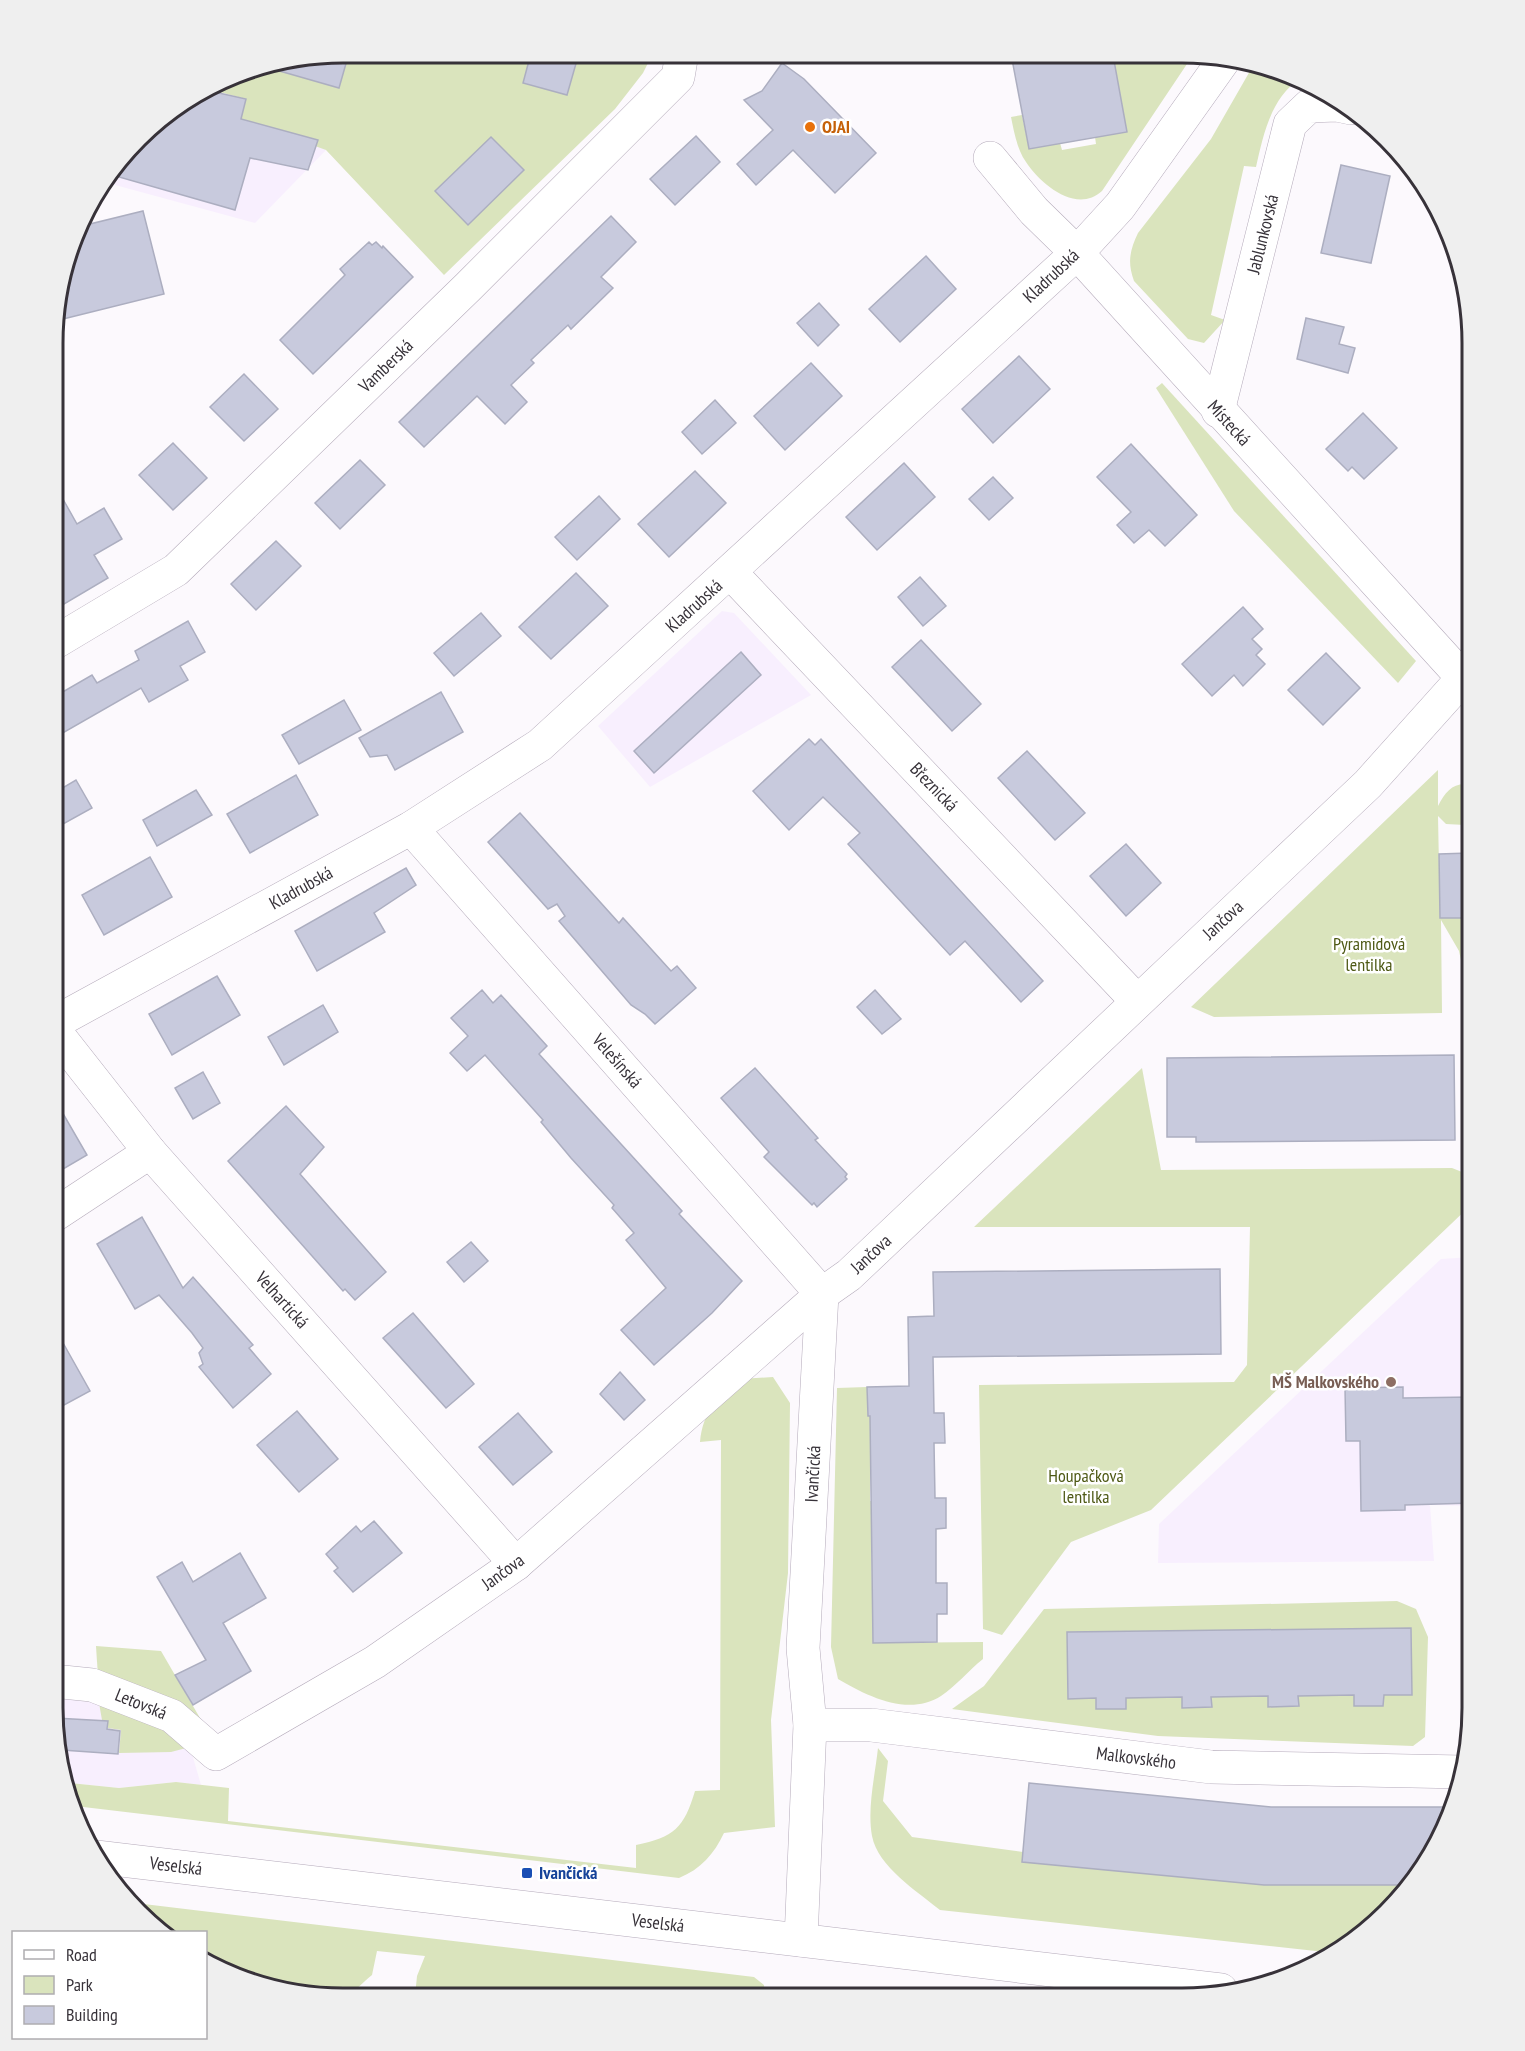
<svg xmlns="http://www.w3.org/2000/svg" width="1525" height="2051" font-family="'PT Sans Narrow',sans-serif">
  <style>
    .built { fill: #f8effe }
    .green { fill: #dae4bd; fill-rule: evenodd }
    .building { fill: #c8cadd; stroke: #acaec0; stroke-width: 1.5 }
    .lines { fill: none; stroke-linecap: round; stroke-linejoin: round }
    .minor-casing { stroke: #b4aaba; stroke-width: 34 }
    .minor { stroke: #fff; stroke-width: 33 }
    .food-dot { fill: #e8710a; stroke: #fff; stroke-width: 2 }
    .education-dot { fill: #8d6e63; stroke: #fff; stroke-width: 2 }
    .transit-dot { fill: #1a4fb4; stroke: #fff; stroke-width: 2 }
    .labels { text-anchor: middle; stroke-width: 5; stroke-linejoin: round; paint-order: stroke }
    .food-label { font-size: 18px; font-weight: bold; fill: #c56008; stroke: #fff; text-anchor: start }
    .street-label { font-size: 18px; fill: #373239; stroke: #fff }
    .park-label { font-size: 18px; fill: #4e5915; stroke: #fff }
    .education-label { font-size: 18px; font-weight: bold; fill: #785e54; stroke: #fff; text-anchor: end }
    .transit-label { font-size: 18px; font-weight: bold; fill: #164399; stroke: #fff; text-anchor: start }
    .rim { fill: none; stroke: #373239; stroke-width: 3 }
  </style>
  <rect width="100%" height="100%" fill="#fcf9fd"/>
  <g class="built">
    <path d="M222,84L326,150L255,223L104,182L152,124Z"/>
    <path d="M722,611L734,613L811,695L650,787L598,726Z"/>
    <path d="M1472,1257V1506L1430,1505L1434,1561L1158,1563L1159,1524L1441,1259Z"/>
    <path d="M53,1698L106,1704L190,1747L201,1785L176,1782L119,1788L70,1783L53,1709Z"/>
  </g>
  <g class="green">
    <path d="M349,53H531L523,83L567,95L579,53H653L643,73L615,109L444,275L326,150L241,119L246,99L212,90L249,68L284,62L339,88ZM491,137L523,170L436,191Z"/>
    <path d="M1113,55H1193L1102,191C1077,214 1041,185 1026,162C1017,149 1014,132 1011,117L1022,115L1029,149L1060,143L1062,150L1096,144L1095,137L1126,132Z"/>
    <path d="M1254,64L1300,79C1271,97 1263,136 1256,167L1244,166L1211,315L1225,320L1204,343L1188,339L1134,281C1127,262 1130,250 1138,233L1211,139Z"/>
    <path d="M1162,383L1416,661L1398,683L1234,511L1156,388Z"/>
    <path d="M1438,770V806C1446,791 1454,781 1472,785V822L1465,825L1446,824L1438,816L1440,918H1468V927H1472V1010L1459,951L1441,920L1442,1013L1214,1017L1191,1007Z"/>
    <path d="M1142,1068L1161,1170L1452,1168L1472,1176V1204L1151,1510L1071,1542L1002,1635L983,1629L979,1385L1234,1382L1247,1365L1250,1227H974Z"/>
    <path d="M773,1377L790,1403L788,1573L771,1720L775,1827L724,1833C714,1854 701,1869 679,1878L75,1806L70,1783L119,1788L176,1782L229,1788L228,1821L636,1868V1845C674,1837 684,1828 695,1791L720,1790L721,1440L700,1442C703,1410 718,1400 740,1379Z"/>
    <path d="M867,1387L868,1416H875V1442L870,1443V1501H876V1528H871L872,1588H878L873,1614V1643L983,1642V1659C969,1670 956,1686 941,1696C908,1717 867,1696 838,1679L831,1647L837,1388Z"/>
    <path d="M1397,1601L1416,1609L1428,1637L1425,1737L1413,1746L1158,1736L952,1709L984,1686L1044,1609ZM1411,1628L1412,1695H1384L1383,1706H1354V1695L1298,1696V1706L1269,1707L1268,1696L1211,1697L1212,1707L1182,1708V1697L1068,1698L1067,1632Z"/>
    <path d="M96,1646L161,1651L211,1737L98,1677Z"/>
    <path d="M99,1703L160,1726L190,1747L171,1752L119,1753L121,1730L108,1728V1721L102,1720Z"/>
    <path d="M878,1748L888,1761L883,1801L912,1837L1023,1852L1022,1861L1270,1885H1410L1373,1927L1334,1953L940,1910C917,1891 878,1867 872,1836C867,1808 875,1776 878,1748Z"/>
    <path d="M127,1902L754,1977L764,1985L765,1997L415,1996L417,1976L425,1956L377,1951L372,1975C364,1981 355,1992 346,1996C318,2007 232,1976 206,1962V1932H162Z"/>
    <path d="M875,1991L932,1998L821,1997Z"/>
  </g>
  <g class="building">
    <path d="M349,53L339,88L262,66L343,52Z"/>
    <path d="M531,53H579L567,95L523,83Z"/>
    <path d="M1011,54L1113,55L1127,132L1029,149Z"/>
    <path d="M782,63L804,79L876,153L835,193L793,150L756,185L737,164L773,130L744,100L762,91Z"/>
    <path d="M210,91L246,99L241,119L318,140L308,170L250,158L235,210L119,177V164L152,124Z"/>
    <path d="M696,136L720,162L675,205L650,179Z"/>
    <path d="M491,137L524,170L468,225L435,191Z"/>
    <path d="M1341,165L1390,176L1371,263L1321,253Z"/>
    <path d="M143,211L164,294L55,321V305L82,226Z"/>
    <path d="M611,216L636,242L601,277L613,288L571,329L568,325L531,360L534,363L511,385L527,402L505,424L477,396L424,447L399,422Z"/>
    <path d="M369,242L372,245L376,242L382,248L383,246L413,277L313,374L280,340L345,275L340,269Z"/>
    <path d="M926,256L956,289L900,342L869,309Z"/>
    <path d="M819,303L839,325L818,346L797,323Z"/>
    <path d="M1306,318L1344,327L1339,344L1355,348L1348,373L1297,359Z"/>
    <path d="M1019,356L1050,389L993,443L962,409Z"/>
    <path d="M811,363L842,396L785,450L754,416Z"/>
    <path d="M244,374L278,409L244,441L210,407Z"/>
    <path d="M715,400L736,423L702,454L682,432Z"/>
    <path d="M1363,413L1397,448L1364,479L1352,467L1348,471L1326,449Z"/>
    <path d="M173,443L207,478L173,510L139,475Z"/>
    <path d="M1131,444L1197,515L1165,546L1149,530L1134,543L1117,525L1131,512L1097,477Z"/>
    <path d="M360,460L385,485L340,529L315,503Z"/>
    <path d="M904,463L935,497L877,550L846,517Z"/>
    <path d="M695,471L726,503L669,557L638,524Z"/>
    <path d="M993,477L1013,498L989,520L969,499Z"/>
    <path d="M55,485L77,524L104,508L122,539L94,555L108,578L54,610Z"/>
    <path d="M599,496L620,519L577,560L555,537Z"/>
    <path d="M276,541L301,566L256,610L231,584Z"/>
    <path d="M576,573L608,606L551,659L519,627Z"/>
    <path d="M920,577L946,606L923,626L898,597Z"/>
    <path d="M1243,607L1263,629L1252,639L1262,649L1256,655L1265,664L1243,686L1234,675L1212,696L1182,664Z"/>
    <path d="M481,613L501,636L454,676L434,653Z"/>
    <path d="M188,621L205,652L180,666L188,680L149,702L141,688L54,738V697L92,675L97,683L139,660L135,651Z"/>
    <path d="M921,640L981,704L952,731L892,667Z"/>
    <path d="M741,652L761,675L654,773L634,751Z"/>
    <path d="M1326,653L1360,688L1323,725L1288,690Z"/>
    <path d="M441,692L463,732L395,770L387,755L370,757L359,738Z"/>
    <path d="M344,700L361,730L299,764L282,735Z"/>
    <path d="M809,739L815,745L821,739L1043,981L1021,1002L965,941L950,955L848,844L860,833L823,797L789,830L753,791Z"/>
    <path d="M1027,751L1085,813L1055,840L998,778Z"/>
    <path d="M296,775L318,815L250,853L227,814Z"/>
    <path d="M76,780L92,808L54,829V793Z"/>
    <path d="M196,790L212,815L157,846L143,820Z"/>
    <path d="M520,813L619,923L623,918L671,971L677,966L696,988L655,1024L645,1014L631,1005L559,921L565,916L557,904L548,909L488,842Z"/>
    <path d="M1126,844L1161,883L1126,916L1090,876Z"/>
    <path d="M1469,853V859H1472V918H1440L1439,854Z"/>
    <path d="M150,857L172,897L104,935L82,895Z"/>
    <path d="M406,868L416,885L374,913L385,932L317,971L295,931Z"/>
    <path d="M217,976L240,1015L172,1055L149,1014Z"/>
    <path d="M482,990L493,1003L501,995L547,1046L539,1054L682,1211L679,1214L742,1281L712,1313L654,1365L621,1330L666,1288L626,1240L634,1233L612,1208L614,1205L571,1158L541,1122L543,1120L485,1055L467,1071L450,1053L468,1036L451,1018Z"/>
    <path d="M875,990L901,1019L882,1034L857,1007Z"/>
    <path d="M323,1005L338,1032L284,1065L268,1037Z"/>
    <path d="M1454,1055L1455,1140L1196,1142V1137H1167V1058Z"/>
    <path d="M755,1068L818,1138L815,1140L847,1174L845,1177L847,1179L817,1207L814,1203L812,1205L764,1157L769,1152L721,1098Z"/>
    <path d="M203,1072L220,1103L193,1119L175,1088Z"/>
    <path d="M54,1098L87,1155L53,1175L54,1154Z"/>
    <path d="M286,1106L324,1147L300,1174L386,1272L355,1300L345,1289L343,1291L228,1161Z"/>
    <path d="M142,1217L183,1288L193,1277L253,1345L249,1348L271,1374L233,1408L199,1367L203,1364L199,1353L203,1348L192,1333L159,1295L135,1309L97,1244Z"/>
    <path d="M471,1242L488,1261L464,1282L447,1262Z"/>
    <path d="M1220,1269L1221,1354L933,1357L934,1413H944L945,1443H934L935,1498H946V1528L936,1529V1583H947V1614H937V1642L873,1643L870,1416H868L867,1387L909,1386L908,1317L934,1316L933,1272Z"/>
    <path d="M413,1313L474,1384L446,1408L383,1338Z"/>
    <path d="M53,1325L90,1391L53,1411Z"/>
    <path d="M620,1372L645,1400L624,1420L600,1394Z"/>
    <path d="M1403,1387V1398L1472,1397V1503L1405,1505V1510L1361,1511L1360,1441H1346L1345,1388Z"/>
    <path d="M297,1411L338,1459L299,1492L257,1445Z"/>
    <path d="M518,1413L552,1452L513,1485L479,1447Z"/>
    <path d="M374,1521L402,1553L353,1592L334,1571L338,1568L326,1554L356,1526L361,1532Z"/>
    <path d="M240,1553L266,1598L223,1623L251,1671L193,1705L175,1675L206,1660L157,1577L182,1562L193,1582Z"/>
    <path d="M1411,1628L1412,1695H1384L1383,1706H1354V1695L1298,1696L1299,1706L1268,1707V1696L1211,1697L1212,1707L1182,1708V1697L1126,1698V1709H1096V1698L1068,1699L1067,1632Z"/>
    <path d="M55,1718L108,1721L107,1729L120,1731L118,1754L62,1750Z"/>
    <path d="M1029,1783L1271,1807H1454L1423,1870L1410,1885H1264L1022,1862Z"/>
  </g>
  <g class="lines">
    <defs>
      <g id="minor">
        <path d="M990,158L1034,211L1077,253L1463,678L1472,673"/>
        <path d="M1218,411L1290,124L1309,106L1337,105L1351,108"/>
        <path d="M731,573L1137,1001"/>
        <path d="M54,643L176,570L468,287L678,77L682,53"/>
        <path d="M411,828L822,1294L803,1648L810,1725L801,1940"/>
        <path d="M54,1023L411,828L540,745L1077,253L1120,206L1226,57"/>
        <path d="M54,1030L150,1152L516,1564"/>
        <path d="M53,1216L150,1152"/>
        <path d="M53,1681L92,1685L172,1716L216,1754L375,1662L516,1564L822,1294L849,1275L1368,784L1463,678"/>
        <path d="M810,1725H871L1211,1767L1463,1772"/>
        <path d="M96,1857L1221,1990"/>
      </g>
    </defs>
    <use href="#minor" class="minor-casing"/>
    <use href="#minor" class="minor"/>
  </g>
  <circle class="food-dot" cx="810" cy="127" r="6"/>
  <circle class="education-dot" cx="1391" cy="1382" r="6"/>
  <rect class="transit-dot" x="521" y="1867" width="12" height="12" rx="3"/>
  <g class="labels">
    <g class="food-label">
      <text x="822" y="133">OJAI</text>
    </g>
    <g class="street-label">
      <text transform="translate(1263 234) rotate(-76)" y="6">Jablunkovská</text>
      <text transform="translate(1051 276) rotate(-43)" y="6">Kladrubská</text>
      <text transform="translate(386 366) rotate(-44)" y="6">Vamberská</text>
      <text transform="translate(1229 423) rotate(48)" y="6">Místecká</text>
      <text transform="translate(694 606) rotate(-42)" y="6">Kladrubská</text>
      <text transform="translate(934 787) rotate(46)" y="6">Březnická</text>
      <text transform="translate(301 888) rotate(-29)" y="6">Kladrubská</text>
      <text transform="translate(1223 920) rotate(-43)" y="6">Jančova</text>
      <text transform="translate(617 1061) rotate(49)" y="6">Velešínská</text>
      <text transform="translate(871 1254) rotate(-43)" y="6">Jančova</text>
      <text transform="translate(282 1300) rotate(48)" y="6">Velhartická</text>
      <text transform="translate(813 1474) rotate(-87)" y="6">Ivančická</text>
      <text transform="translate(503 1572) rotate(-36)" y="6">Jančova</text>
      <text transform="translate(141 1704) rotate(22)" y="6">Letovská</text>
      <text transform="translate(1136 1758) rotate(7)" y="6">Malkovského</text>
      <text transform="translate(176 1866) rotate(7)" y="6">Veselská</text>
      <text transform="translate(658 1923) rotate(7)" y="6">Veselská</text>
    </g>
    <g class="park-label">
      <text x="1369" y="950">Pyramidová<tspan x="1369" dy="21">lentilka</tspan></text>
      <text x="1086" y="1482">Houpačková<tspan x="1086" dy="21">lentilka</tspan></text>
    </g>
    <g class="education-label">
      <text x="1379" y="1388">MŠ Malkovského</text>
    </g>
    <g class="transit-label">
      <text x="539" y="1879">Ivančická</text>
    </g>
  </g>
  <path d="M0 0H1525V2051H0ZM343 63H1182A280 280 0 0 1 1462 343V1708A280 280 0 0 1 1182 1988H343A280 280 0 0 1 63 1708V343A280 280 0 0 1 343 63Z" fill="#efefef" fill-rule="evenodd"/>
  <path class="rim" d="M343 63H1182A280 280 0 0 1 1462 343V1708A280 280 0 0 1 1182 1988H343A280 280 0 0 1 63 1708V343A280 280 0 0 1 343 63Z"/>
  <rect x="12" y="1931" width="195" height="108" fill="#ffffff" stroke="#afadb0" stroke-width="1.5"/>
  <rect x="24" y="1950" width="30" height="9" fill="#ffffff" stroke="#afadb0" stroke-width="1.5"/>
  <text x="66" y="1961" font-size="18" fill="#373239">Road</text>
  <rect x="24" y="1976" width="30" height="18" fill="#dae4bd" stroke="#afadb0" stroke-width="1.5"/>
  <text x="66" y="1991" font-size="18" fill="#373239">Park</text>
  <rect x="24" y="2006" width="30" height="18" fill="#c8cadd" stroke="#afadb0" stroke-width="1.5"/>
  <text x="66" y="2021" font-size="18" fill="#373239">Building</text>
</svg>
